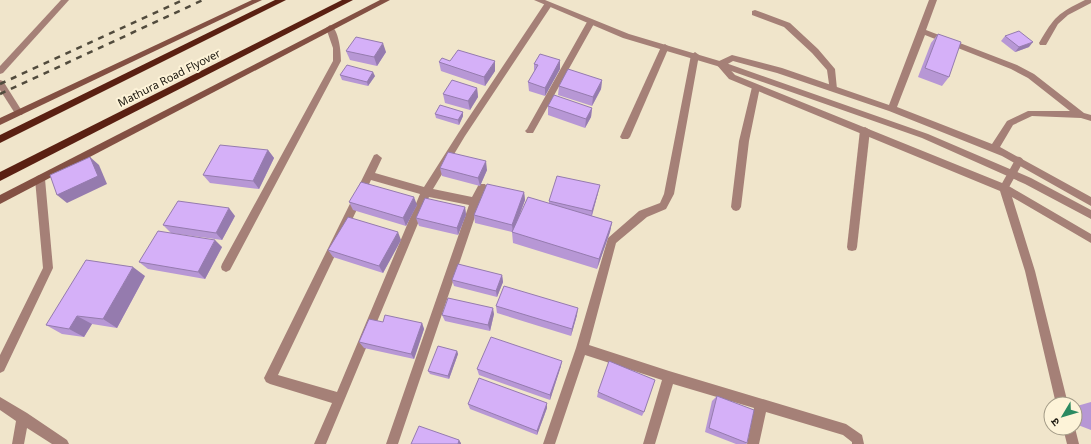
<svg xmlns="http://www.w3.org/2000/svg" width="1091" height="444" font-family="Georgia,'Noto Sans Devanagari',serif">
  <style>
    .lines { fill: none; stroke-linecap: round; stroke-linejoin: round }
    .service { fill: #a58077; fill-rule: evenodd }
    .minor { fill: #a58077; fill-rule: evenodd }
    .tertiary { fill: #a58077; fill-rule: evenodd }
    .secondary { fill: #835043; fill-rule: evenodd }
    .trunk { fill: #5a2012; fill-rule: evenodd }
    .rail { stroke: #514b3d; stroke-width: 2.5; stroke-dasharray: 6 6; stroke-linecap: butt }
    .minor-bridge { stroke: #a58077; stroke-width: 8 }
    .wall { fill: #b797d5 }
    .shaded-wall { fill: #957bae }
    .building { fill: #d5b0f8; stroke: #957bae }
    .labels { text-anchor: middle; stroke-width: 4; stroke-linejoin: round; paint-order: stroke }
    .street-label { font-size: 11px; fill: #19150c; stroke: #fdf3d8 }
  </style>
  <rect width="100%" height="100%" fill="#f0e5cb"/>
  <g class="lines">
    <g class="service">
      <path d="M755,10L790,23L818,49L835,69L837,89L836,91H830L827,70L812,53L784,27L752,15V11Z"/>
      <path d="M330,25C339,29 341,52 341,61L230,270L226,272L222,270L221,267L222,264L333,61V48L326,28Z"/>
      <path d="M665,44L669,47L630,137L628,139H622L620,137L661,47Z"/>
      <path d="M756,84L760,87L749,141L741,207L739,210L736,211L733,210L731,207L739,141L752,87Z"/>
      <path d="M865,127L870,130L857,247L856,250L852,251L848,250L847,247L860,130Z"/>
    </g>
    <g class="minor">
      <path d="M61,0H69L3,73L0,74V66Z"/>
      <path d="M929,0H937L926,30L1017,65L1034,74L1084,113L1091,115V121L1081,118L1032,116L1013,125L1000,147L1091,197V206L1002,156L889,111L777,73L733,61L726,65L735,75L1007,185L1091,234V243L1012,197L1035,271L1068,404H1056L1025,271L1000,191L729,79L716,64L717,62L732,55L782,68L889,105ZM925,35L1011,69L1028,78L1070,111H1028L1007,121L992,144L897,107Z"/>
      <path d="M1085,0H1091V3L1068,15L1058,24L1046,45H1040L1039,43C1055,16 1057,14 1085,0Z"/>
      <path d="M548,2L552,5L465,136L433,189L472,197L479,184H485L487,187L480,202L398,444H386L469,205L429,197L326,444H314L332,403L270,384L266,382L264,378L374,155L377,154L382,158L375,173L424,187L459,132L545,3ZM371,180L420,194L337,392L278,375Z"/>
      <path d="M591,19L595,22L533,133H527L525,131L527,129L587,22Z"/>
      <path d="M695,52L699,55L674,194L666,209L647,217L616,243L589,345L669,371L846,424L862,435L864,444H852V442L843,435L766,412L759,444H747L754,408L673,384L655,444H643L662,380L585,355L555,444H543L576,348L608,238L639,211L660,203L664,194L691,55Z"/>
      <path d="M0,80L3,81L22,111L23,113L22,115H16L0,90Z"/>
      <path d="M40,175L43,176L45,179L53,268L4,371L0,373V355L43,268L35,179L37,176Z"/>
      <path d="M0,397L27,413L67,440L69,444H52L27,428L24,444H12L16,421L0,410Z"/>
      <path d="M1063,428H1075L1079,444H1067Z"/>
    </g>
    <path class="tertiary" d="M534,0H545L629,34L723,62L928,134L1031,178L1091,210V219L1025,184L922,138L717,66L623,38Z"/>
    <g class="secondary">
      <path d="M252,0H262L0,125V118Z"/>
      <path d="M380,0H390L0,204V195Z"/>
    </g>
    <g class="trunk">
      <path d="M275,0H286L0,143V135Z"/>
      <path d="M342,0H353L0,181V172Z"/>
    </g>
    <g class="rail">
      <path d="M0,84L183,0"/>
      <path d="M0,94L203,0"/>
    </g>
    <path class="minor-bridge" d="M1004,188L1019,161"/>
  </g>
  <g class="wall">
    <path d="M938,34L949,77L942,86L918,77L931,43Z"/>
    <path d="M1005,36L1029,47L1015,52L1001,41Z"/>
    <path d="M346,51L386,52L377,66L350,60Z"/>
    <path d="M450,61L495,71L485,86L441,71L439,62Z"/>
    <path d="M534,64L560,69L545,96L529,91L528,82L534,73Z"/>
    <path d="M340,75L375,76L368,86L342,80Z"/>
    <path d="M602,80L601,89L592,106L558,95L559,86Z"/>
    <path d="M477,88L478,97L470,110L445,103L443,94Z"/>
    <path d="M548,106L592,108L591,117L585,128L548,115Z"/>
    <path d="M435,114L463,116L459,125L436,118Z"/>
    <path d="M268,150L274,158L259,189L210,183L203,175Z"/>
    <path d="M440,168L487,170L480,186L442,176Z"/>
    <path d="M524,192L525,200L518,219L549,203V201L598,193L592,216L612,222L610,232L597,269L513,243L512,232L475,223L474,215Z"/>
    <path d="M349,202L417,205L406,226L353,210Z"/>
    <path d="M465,207L466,215L458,235L419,226L416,218Z"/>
    <path d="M235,216L222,240L171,233L163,225Z"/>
    <path d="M401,240L383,273L333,257L328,250Z"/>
    <path d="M222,247L205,279L148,269L139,262Z"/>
    <path d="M502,275L503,282L497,297L454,286L452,280Z"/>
    <path d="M145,276L117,328L92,324L84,337L62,334L46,325Z"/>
    <path d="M496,306L577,315L571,336L497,313Z"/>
    <path d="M494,314L490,331L445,321L442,315Z"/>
    <path d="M383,322L422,323L424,329L414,359L364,348L359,342Z"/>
    <path d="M457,351L458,354L449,379L430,374L428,371Z"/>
    <path d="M561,366L550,400L479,375L477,369Z"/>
    <path d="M598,392L644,412L642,416L597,397Z"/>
    <path d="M717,396L747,443L746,444H736L705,432L712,401Z"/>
    <path d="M1091,402V430L1078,425L1077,406Z"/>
    <path d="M468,404L547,408L537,435L470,409Z"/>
  </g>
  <g class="shaded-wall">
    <path d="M1033,42L1029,47L1015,52L1019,47Z"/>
    <path d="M383,43L386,52L377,66L374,57Z"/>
    <path d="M560,60V69L545,96V88Z"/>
    <path d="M495,61V71L485,86L484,77Z"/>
    <path d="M373,72L375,76L368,86L367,82Z"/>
    <path d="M602,80L601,89L592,106L593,97Z"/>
    <path d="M477,88L478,97L470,110L468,101Z"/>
    <path d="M592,108L591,117L585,128L586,119Z"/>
    <path d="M463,112V116L459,125L458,120Z"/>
    <path d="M268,150L274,158L259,189L253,181Z"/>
    <path d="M90,157L99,165L107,184L67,203L57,195Z"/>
    <path d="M486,161L487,170L480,186L478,178Z"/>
    <path d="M600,185L598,193L591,218L592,211Z"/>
    <path d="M524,192L525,200L513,232L512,225Z"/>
    <path d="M414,197L417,205L406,226L403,218Z"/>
    <path d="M465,207L466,215L458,235L457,228Z"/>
    <path d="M229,208L235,216L222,240L216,233Z"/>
    <path d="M612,222L610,232L597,269L599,259Z"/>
    <path d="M398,232L401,240L383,273L379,266Z"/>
    <path d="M215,240L222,247L205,279L198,272Z"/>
    <path d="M133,267L145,276L117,328L103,319Z"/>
    <path d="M502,275L503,282L497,297L496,291Z"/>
    <path d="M493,308L494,314L490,331L488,325Z"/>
    <path d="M578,308L577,315L571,336L572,329Z"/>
    <path d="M77,316L92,324L84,337L69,329Z"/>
    <path d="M422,323L424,329L414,359L411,354Z"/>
    <path d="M457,351L458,354L449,379L448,376Z"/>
    <path d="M562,361L561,366L550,400V395Z"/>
    <path d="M547,403V408L537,435V431Z"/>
    <path d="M459,440L461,443V444H458Z"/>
  </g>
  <g class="building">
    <path d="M1019,31L1033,42L1019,47L1005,36Z"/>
    <path d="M938,34L961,42L949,77L925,68Z"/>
    <path d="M356,37L383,43L374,57L346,51Z"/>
    <path d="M458,50L495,61L484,77L439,62L442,58L450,61Z"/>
    <path d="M540,54L560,60L545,88L528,82L538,65L534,64Z"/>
    <path d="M347,65L373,72L367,82L340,75Z"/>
    <path d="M568,69L602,80L593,97L559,86Z"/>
    <path d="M452,80L477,88L468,101L443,94Z"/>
    <path d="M554,95L592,108L586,119L548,106Z"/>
    <path d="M440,105L463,112L458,120L435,114Z"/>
    <path d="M220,145L268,150L253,181L203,175Z"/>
    <path d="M448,152L486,161L478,178L440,168Z"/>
    <path d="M90,157L98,176L57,195L50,175Z"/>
    <path d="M557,176L600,185L592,211L549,201Z"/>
    <path d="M361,182L414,197L403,218L349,202Z"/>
    <path d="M487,184L524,192L512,225L474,215Z"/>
    <path d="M528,197L612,222L599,259L512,232Z"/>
    <path d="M425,198L465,207L457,228L416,218Z"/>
    <path d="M178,201L229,208L216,233L163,225Z"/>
    <path d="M348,217L398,232L379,266L328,250Z"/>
    <path d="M158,231L215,240L198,272L139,262Z"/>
    <path d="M86,260L133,267L103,319L77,316L69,329L46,325Z"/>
    <path d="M458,264L502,275L496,291L452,280Z"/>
    <path d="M504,286L578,308L572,329L496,306Z"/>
    <path d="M448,298L493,308L488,325L442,315Z"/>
    <path d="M385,315L422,323L411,354L359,342L369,319L383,322Z"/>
    <path d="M491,337L562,361L550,395L477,369Z"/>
    <path d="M438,346L457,351L448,376L428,371Z"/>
    <path d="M609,361L655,380L644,412L598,392Z"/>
    <path d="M479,378L547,403L537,431L468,404Z"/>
    <path d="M717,396L754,410L747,443L709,428Z"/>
    <path d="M419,426L459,440L458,444H411Z"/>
  </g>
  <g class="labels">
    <g class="street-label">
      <text transform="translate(169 78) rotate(-27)" y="4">Mathura Road Flyover</text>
    </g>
  </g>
  <g transform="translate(1063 416) rotate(232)"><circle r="19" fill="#fdf3d8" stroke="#a29a86"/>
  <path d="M0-3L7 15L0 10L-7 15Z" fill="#2b8a61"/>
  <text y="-6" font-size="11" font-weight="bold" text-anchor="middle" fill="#19150c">उ</text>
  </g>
</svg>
